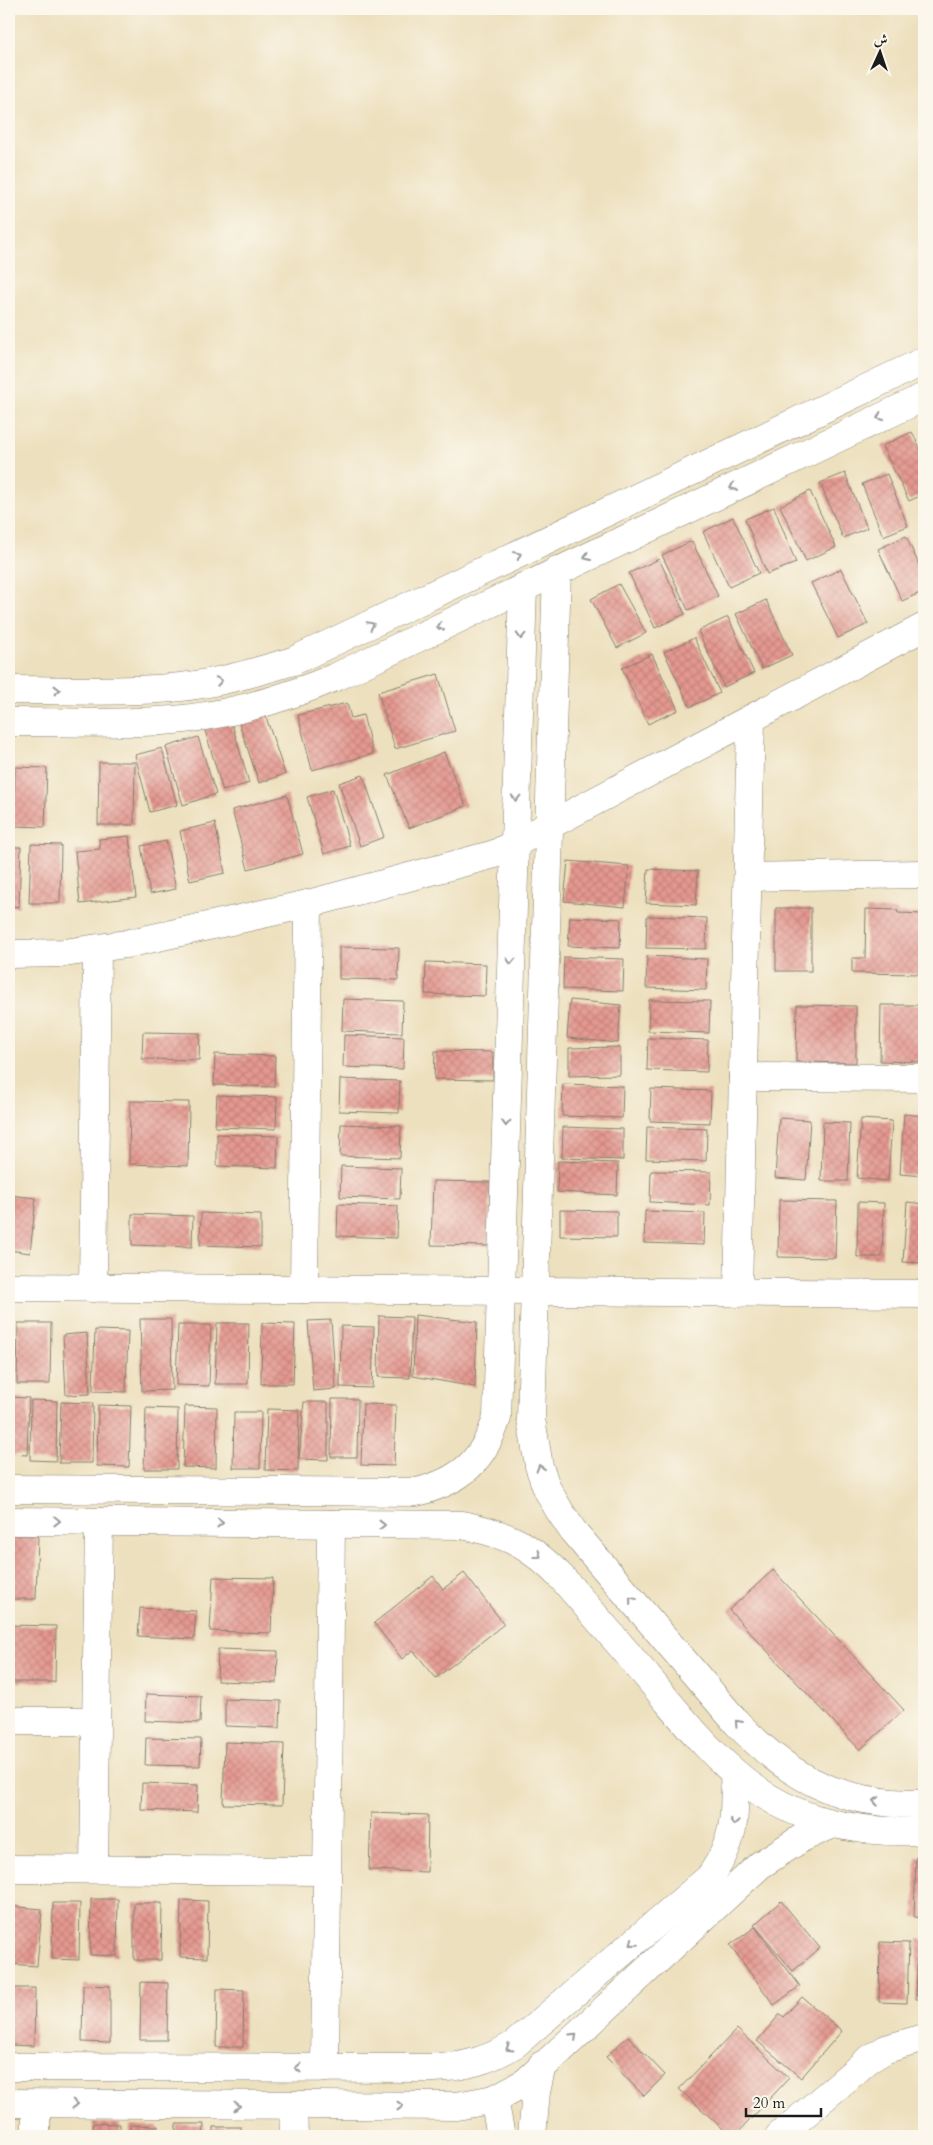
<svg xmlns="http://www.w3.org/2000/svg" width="933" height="2145" font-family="Cardo,Amiri,serif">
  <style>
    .building { fill: url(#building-cross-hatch) }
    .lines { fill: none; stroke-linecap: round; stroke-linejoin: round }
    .street-casing { stroke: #847e6d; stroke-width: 29 }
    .street { stroke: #fff; stroke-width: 28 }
    .oneway { stroke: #999 }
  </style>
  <defs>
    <pattern id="building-cross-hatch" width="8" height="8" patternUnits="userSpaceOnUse" patternTransform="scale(1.25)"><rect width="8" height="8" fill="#e49890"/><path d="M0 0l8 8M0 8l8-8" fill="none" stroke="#c3827c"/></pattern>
  </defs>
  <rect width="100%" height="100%" fill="#fbf7ec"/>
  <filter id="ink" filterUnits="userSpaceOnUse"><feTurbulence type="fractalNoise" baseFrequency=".02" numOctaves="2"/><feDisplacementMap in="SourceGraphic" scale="10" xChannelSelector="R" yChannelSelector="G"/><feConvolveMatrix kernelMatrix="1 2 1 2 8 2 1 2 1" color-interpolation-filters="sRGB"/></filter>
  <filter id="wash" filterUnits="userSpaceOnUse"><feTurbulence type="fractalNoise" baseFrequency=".0096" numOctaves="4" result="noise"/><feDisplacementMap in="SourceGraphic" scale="20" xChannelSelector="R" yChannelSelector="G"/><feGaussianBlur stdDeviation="1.12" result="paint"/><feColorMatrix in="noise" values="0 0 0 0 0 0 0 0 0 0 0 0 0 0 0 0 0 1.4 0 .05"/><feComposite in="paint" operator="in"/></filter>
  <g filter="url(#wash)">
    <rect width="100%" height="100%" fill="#ede0be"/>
    <g id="blocks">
      <g class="building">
        <path d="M912,432L924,457V494L909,501L882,446Z"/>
        <path d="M845,473L867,528L843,538L820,483Z"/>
        <path d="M887,474L908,526L883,536L862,484Z"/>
        <path d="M810,491L836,547L806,561L780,506Z"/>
        <path d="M774,507L796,563L767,574L745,519Z"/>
        <path d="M733,517L759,573L729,587L703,532Z"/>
        <path d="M906,536L924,576V591L902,601L878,549Z"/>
        <path d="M692,541L718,596L688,610L662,555Z"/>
        <path d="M659,559L685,614L655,628L629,573Z"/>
        <path d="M841,569L868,624L838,638L811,583Z"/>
        <path d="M619,584L646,633L617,648L591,599Z"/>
        <path d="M766,600L792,655L762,669L736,614Z"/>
        <path d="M728,617L754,673L724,687L698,631Z"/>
        <path d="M694,638L720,693L690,707L664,652Z"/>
        <path d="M652,654L678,710L648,724L622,668Z"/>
        <path d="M438,674L455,731L395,749L378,692Z"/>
        <path d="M347,703L351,718L363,715L373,754L312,770L298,715Z"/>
        <path d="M263,708L285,774L259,783L237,717Z"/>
        <path d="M231,720L249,783L223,791L204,727Z"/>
        <path d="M198,737L216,794L183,805L166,747Z"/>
        <path d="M162,748L177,805L150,812L135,755Z"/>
        <path d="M444,752L466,806L409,828L387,775Z"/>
        <path d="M99,762H135L134,825H98Z"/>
        <path d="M15,767L47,768L45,827L13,826Z"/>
        <path d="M363,775L384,837L360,846L339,783Z"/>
        <path d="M333,789L350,846L324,854L307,797Z"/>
        <path d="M287,795L303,854L248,869L232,810Z"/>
        <path d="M215,823L225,873L190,881L180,831Z"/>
        <path d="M129,836L136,897L80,904L75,851L100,849L99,839Z"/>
        <path d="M166,841L176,889L150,894L141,846Z"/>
        <path d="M31,844L61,845L60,903H29Z"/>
        <path d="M9,847H21L19,907L9,906Z"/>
        <path d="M568,861L629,866L625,907L564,901Z"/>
        <path d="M648,869L698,871L696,905L646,903Z"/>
        <rect x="776" y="908" width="35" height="63"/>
        <path d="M866,909L897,910L898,913L924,914V974L852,973V958H865Z"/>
        <path d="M647,916L707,918L706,949L646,948Z"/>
        <path d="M570,917L621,919L620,948L568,946Z"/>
        <path d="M339,947L399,948L398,980L339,979Z"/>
        <path d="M647,956L707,959L706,990L646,988Z"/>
        <path d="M564,957L624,959L623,991L563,989Z"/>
        <path d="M426,962L486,964L485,996L425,994Z"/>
        <path d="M343,999L403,1001L402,1033L342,1031Z"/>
        <path d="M570,1000L621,1005L618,1043L567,1038Z"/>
        <path d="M649,1000L710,1001L709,1033L648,1031Z"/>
        <path d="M797,1005L856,1006V1063L796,1062Z"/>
        <path d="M881,1005H924V1062L880,1061Z"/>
        <path d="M143,1032L200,1033L199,1060L142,1059Z"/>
        <path d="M344,1035L404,1037L403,1069L343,1067Z"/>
        <path d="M648,1038L708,1040L707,1072L647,1070Z"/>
        <path d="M620,1047V1075L569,1076V1048Z"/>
        <path d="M435,1051L493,1052V1080L434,1079Z"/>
        <path d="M215,1054L275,1056L274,1087L214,1085Z"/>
        <path d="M340,1079L400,1081L399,1113L339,1111Z"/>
        <path d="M563,1084L623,1086L622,1118L562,1116Z"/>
        <path d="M651,1089L711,1091L710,1123L650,1121Z"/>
        <path d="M217,1095L277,1097L276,1129L215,1127Z"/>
        <path d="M130,1101L189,1102L188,1166L129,1164Z"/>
        <path d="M904,1114L924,1116V1176L900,1174Z"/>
        <path d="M779,1118L810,1120L806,1180L775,1178Z"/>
        <path d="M861,1119L892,1121L888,1181L857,1178Z"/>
        <path d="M823,1122L850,1123L848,1181H821Z"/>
        <path d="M341,1124L401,1126L400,1158L340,1156Z"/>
        <path d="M563,1127L623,1129V1160L562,1158Z"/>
        <path d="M647,1127L707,1129L706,1161L646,1159Z"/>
        <path d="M217,1134L278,1136L277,1168L217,1166Z"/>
        <path d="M558,1161L618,1163L617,1195L557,1192Z"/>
        <path d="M341,1166L401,1168L400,1199L340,1197Z"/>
        <path d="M651,1171L711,1172L710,1205L650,1202Z"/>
        <path d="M433,1181L490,1182L489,1246L431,1245Z"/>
        <path d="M9,1195L36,1198L30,1253L9,1250Z"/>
        <path d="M779,1200L837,1201L835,1258L778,1257Z"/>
        <path d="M858,1202L884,1203L882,1257H857Z"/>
        <path d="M907,1202L924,1204V1263L903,1262Z"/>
        <path d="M338,1204L398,1206L397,1238L337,1236Z"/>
        <path d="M560,1210L617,1211V1237L560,1236Z"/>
        <path d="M645,1211L705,1213L704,1245L644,1243Z"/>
        <path d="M201,1213L261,1215V1247L200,1245Z"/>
        <path d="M132,1214L193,1216L192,1247L132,1245Z"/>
        <path d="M415,1315L477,1322L475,1387L413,1376Z"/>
        <path d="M379,1316L412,1317L410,1378L378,1377Z"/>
        <path d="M140,1319H171L172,1390L142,1391Z"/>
        <path d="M331,1320L336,1389L313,1391L308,1321Z"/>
        <path d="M18,1323H51L50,1384H17Z"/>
        <path d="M217,1323H249L248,1384H215Z"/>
        <path d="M262,1323L295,1324L293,1384H261Z"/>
        <path d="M9,1325H12L11,1386H9Z"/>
        <path d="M178,1325H211L209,1386L176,1385Z"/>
        <path d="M341,1326L374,1327L372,1388L340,1387Z"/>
        <path d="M95,1330L128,1331L126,1392L93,1391Z"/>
        <path d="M87,1333L90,1394L66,1395L63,1335Z"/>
        <path d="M9,1397L29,1398L27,1455L9,1454Z"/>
        <path d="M332,1399H358L357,1457H331Z"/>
        <path d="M31,1400L57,1401L56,1461L30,1460Z"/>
        <path d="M61,1402L93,1403L92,1463H59Z"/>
        <path d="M304,1402H328V1460L299,1459Z"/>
        <path d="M363,1404L396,1405L394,1466L361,1465Z"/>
        <path d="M98,1405L131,1406L129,1467L97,1466Z"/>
        <path d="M185,1406L217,1407L216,1468L183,1467Z"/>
        <path d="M146,1408L178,1409L177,1469H144Z"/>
        <path d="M267,1409L299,1410L298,1471L265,1470Z"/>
        <path d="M234,1412H261L260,1468H233Z"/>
        <path d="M9,1535L38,1536L36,1599H9Z"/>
        <path d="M773,1570L904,1710L860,1750L729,1610Z"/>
        <path d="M464,1573L504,1624L436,1678L413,1650L402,1659L374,1623L433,1576L443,1589Z"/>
        <path d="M213,1577L273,1578L271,1633L210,1631Z"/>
        <path d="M9,1607H11L10,1620H9Z"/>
        <path d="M140,1608L196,1611L194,1639L138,1636Z"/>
        <path d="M9,1625L56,1626L55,1682H9Z"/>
        <path d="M218,1649L278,1651L277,1683L217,1681Z"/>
        <path d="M146,1694L201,1696L200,1723L145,1721Z"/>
        <path d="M225,1699L281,1701L280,1728L225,1726Z"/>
        <path d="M146,1738L201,1739L200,1766L145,1765Z"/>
        <path d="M225,1742L284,1744L282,1805L223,1804Z"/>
        <path d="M142,1783L198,1785L197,1812L141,1810Z"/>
        <path d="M371,1813L428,1815L427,1872L369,1870Z"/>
        <path d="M916,1857H924V1918L914,1917Z"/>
        <path d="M91,1899H118L117,1956L90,1955Z"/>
        <path d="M181,1900L208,1901L207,1958L180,1957Z"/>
        <path d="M781,1901L820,1948L793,1971L754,1925Z"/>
        <path d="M53,1903H80L79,1960L52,1959Z"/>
        <path d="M134,1903H162L161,1960H134Z"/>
        <path d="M9,1906L42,1909L37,1966L9,1964Z"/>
        <path d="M755,1927L800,1986L774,2005L730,1945Z"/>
        <path d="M918,1939H924V1999H916Z"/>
        <path d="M880,1942L909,1943L907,2003L879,2002Z"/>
        <path d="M141,1982L168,1983L167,2040H140Z"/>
        <path d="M83,1985L110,1986V2043L82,2042Z"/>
        <path d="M9,1988H35L34,2046L9,2045Z"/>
        <path d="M217,1989L244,1990L243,2047H216Z"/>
        <path d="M802,1997L842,2031L801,2078L757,2041L780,2014L784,2017Z"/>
        <path d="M737,2029L789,2078L735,2136H731L679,2089Z"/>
        <path d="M628,2036L665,2075L644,2096L606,2057Z"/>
        <path d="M93,2123L120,2124V2136H93Z"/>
        <path d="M176,2124H204L203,2136H176Z"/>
        <path d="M130,2125L158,2126V2136H130Z"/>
        <rect x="214" y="2127" width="27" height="9"/>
      </g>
    </g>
  </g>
  <g filter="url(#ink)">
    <use href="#blocks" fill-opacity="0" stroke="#847e6d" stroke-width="1"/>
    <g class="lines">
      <defs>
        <g id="street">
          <path d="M557,570L531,1419L539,1466L547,1489L559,1510L573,1531L736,1722C792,1781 842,1805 924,1804"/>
          <path d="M9,690C66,690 124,693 181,687C219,683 256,672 293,661L924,361"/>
          <path d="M9,722C67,722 126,725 184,719C238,713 289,697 338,676L924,397"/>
          <path d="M748,877L924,874"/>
          <path d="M9,954L64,953L126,944L308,904L495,854L924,627"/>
          <path d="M743,1077L924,1078"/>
          <path d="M9,1287L924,1294"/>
          <path d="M93,1288L97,949"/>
          <path d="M304,1289L308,904"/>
          <path d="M738,1293L751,719"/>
          <path d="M9,1489L417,1492C461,1481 483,1461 497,1418L523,587"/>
          <path d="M9,1521L462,1525C508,1534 530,1545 563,1579C597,1618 631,1657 664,1697C686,1723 708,1750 734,1772C789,1821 853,1834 924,1831"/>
          <path d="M9,1721H95"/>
          <path d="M9,1869L326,1871"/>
          <path d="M94,1869L99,1522"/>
          <path d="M9,2067L434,2068C465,2067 489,2060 515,2044L709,1878C735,1843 736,1816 734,1773"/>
          <path d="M325,2068L331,1524"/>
          <path d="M494,2099L501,2136"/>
          <path d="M9,2103L457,2106L494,2099L526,2082L760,1865L802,1838L831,1825"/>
          <path d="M293,2106L294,2136"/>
          <path d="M36,2136V2104"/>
          <path d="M532,2136L536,2092L542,2065"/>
          <path d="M779,2136L868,2060L886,2049L924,2038"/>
        </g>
      </defs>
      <use href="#street" class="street-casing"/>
      <use href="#street" class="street"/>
    </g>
    <defs><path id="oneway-chevron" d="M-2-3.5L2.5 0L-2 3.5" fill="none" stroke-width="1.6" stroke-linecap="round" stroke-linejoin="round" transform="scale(1.25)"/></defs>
    <g class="oneway">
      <use href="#oneway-chevron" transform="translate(880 417) rotate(155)"/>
      <use href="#oneway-chevron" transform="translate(733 487) rotate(155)"/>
      <use href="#oneway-chevron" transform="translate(518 555) rotate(-26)"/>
      <use href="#oneway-chevron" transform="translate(587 557) rotate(155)"/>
      <use href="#oneway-chevron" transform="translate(371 625) rotate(-26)"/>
      <use href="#oneway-chevron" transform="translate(440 627) rotate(155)"/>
      <use href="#oneway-chevron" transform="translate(521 636) rotate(92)"/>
      <use href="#oneway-chevron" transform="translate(219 681) rotate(-11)"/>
      <use href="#oneway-chevron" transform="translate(57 690)"/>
      <use href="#oneway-chevron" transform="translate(516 798) rotate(92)"/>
      <use href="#oneway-chevron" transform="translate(511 961) rotate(92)"/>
      <use href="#oneway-chevron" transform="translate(506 1123) rotate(92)"/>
      <use href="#oneway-chevron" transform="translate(540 1468) rotate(-107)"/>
      <use href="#oneway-chevron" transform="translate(57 1521) rotate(1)"/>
      <use href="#oneway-chevron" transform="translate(220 1523) rotate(1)"/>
      <use href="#oneway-chevron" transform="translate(382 1525)"/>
      <use href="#oneway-chevron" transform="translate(538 1555) rotate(36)"/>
      <use href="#oneway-chevron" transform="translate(632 1600) rotate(-130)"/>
      <use href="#oneway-chevron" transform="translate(738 1723) rotate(-132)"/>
      <use href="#oneway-chevron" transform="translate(876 1801) rotate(-170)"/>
      <use href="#oneway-chevron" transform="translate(734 1822) rotate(99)"/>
      <use href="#oneway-chevron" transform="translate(633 1943) rotate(140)"/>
      <use href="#oneway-chevron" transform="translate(574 2036) rotate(-43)"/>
      <use href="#oneway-chevron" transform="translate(509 2048) rotate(148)"/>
      <use href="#oneway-chevron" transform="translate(298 2068) rotate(-180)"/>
      <use href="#oneway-chevron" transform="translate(75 2104) rotate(1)"/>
      <use href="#oneway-chevron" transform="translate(237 2106) rotate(1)"/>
      <use href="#oneway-chevron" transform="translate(400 2106)"/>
    </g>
  </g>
  <rect width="933" height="2145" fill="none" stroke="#fbf7ec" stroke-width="30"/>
  <g transform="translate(880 52) rotate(3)" stroke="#fbf7ec" stroke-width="4" paint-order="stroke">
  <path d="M0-4L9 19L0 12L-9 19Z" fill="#1c1c1c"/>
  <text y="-8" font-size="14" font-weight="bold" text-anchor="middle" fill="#1c1c1c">ش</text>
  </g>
  <path d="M746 2108v8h75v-8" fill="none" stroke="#1c1c1c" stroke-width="2.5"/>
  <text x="753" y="2108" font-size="15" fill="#1c1c1c" stroke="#fbf7ec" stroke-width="4" paint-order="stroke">20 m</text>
</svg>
